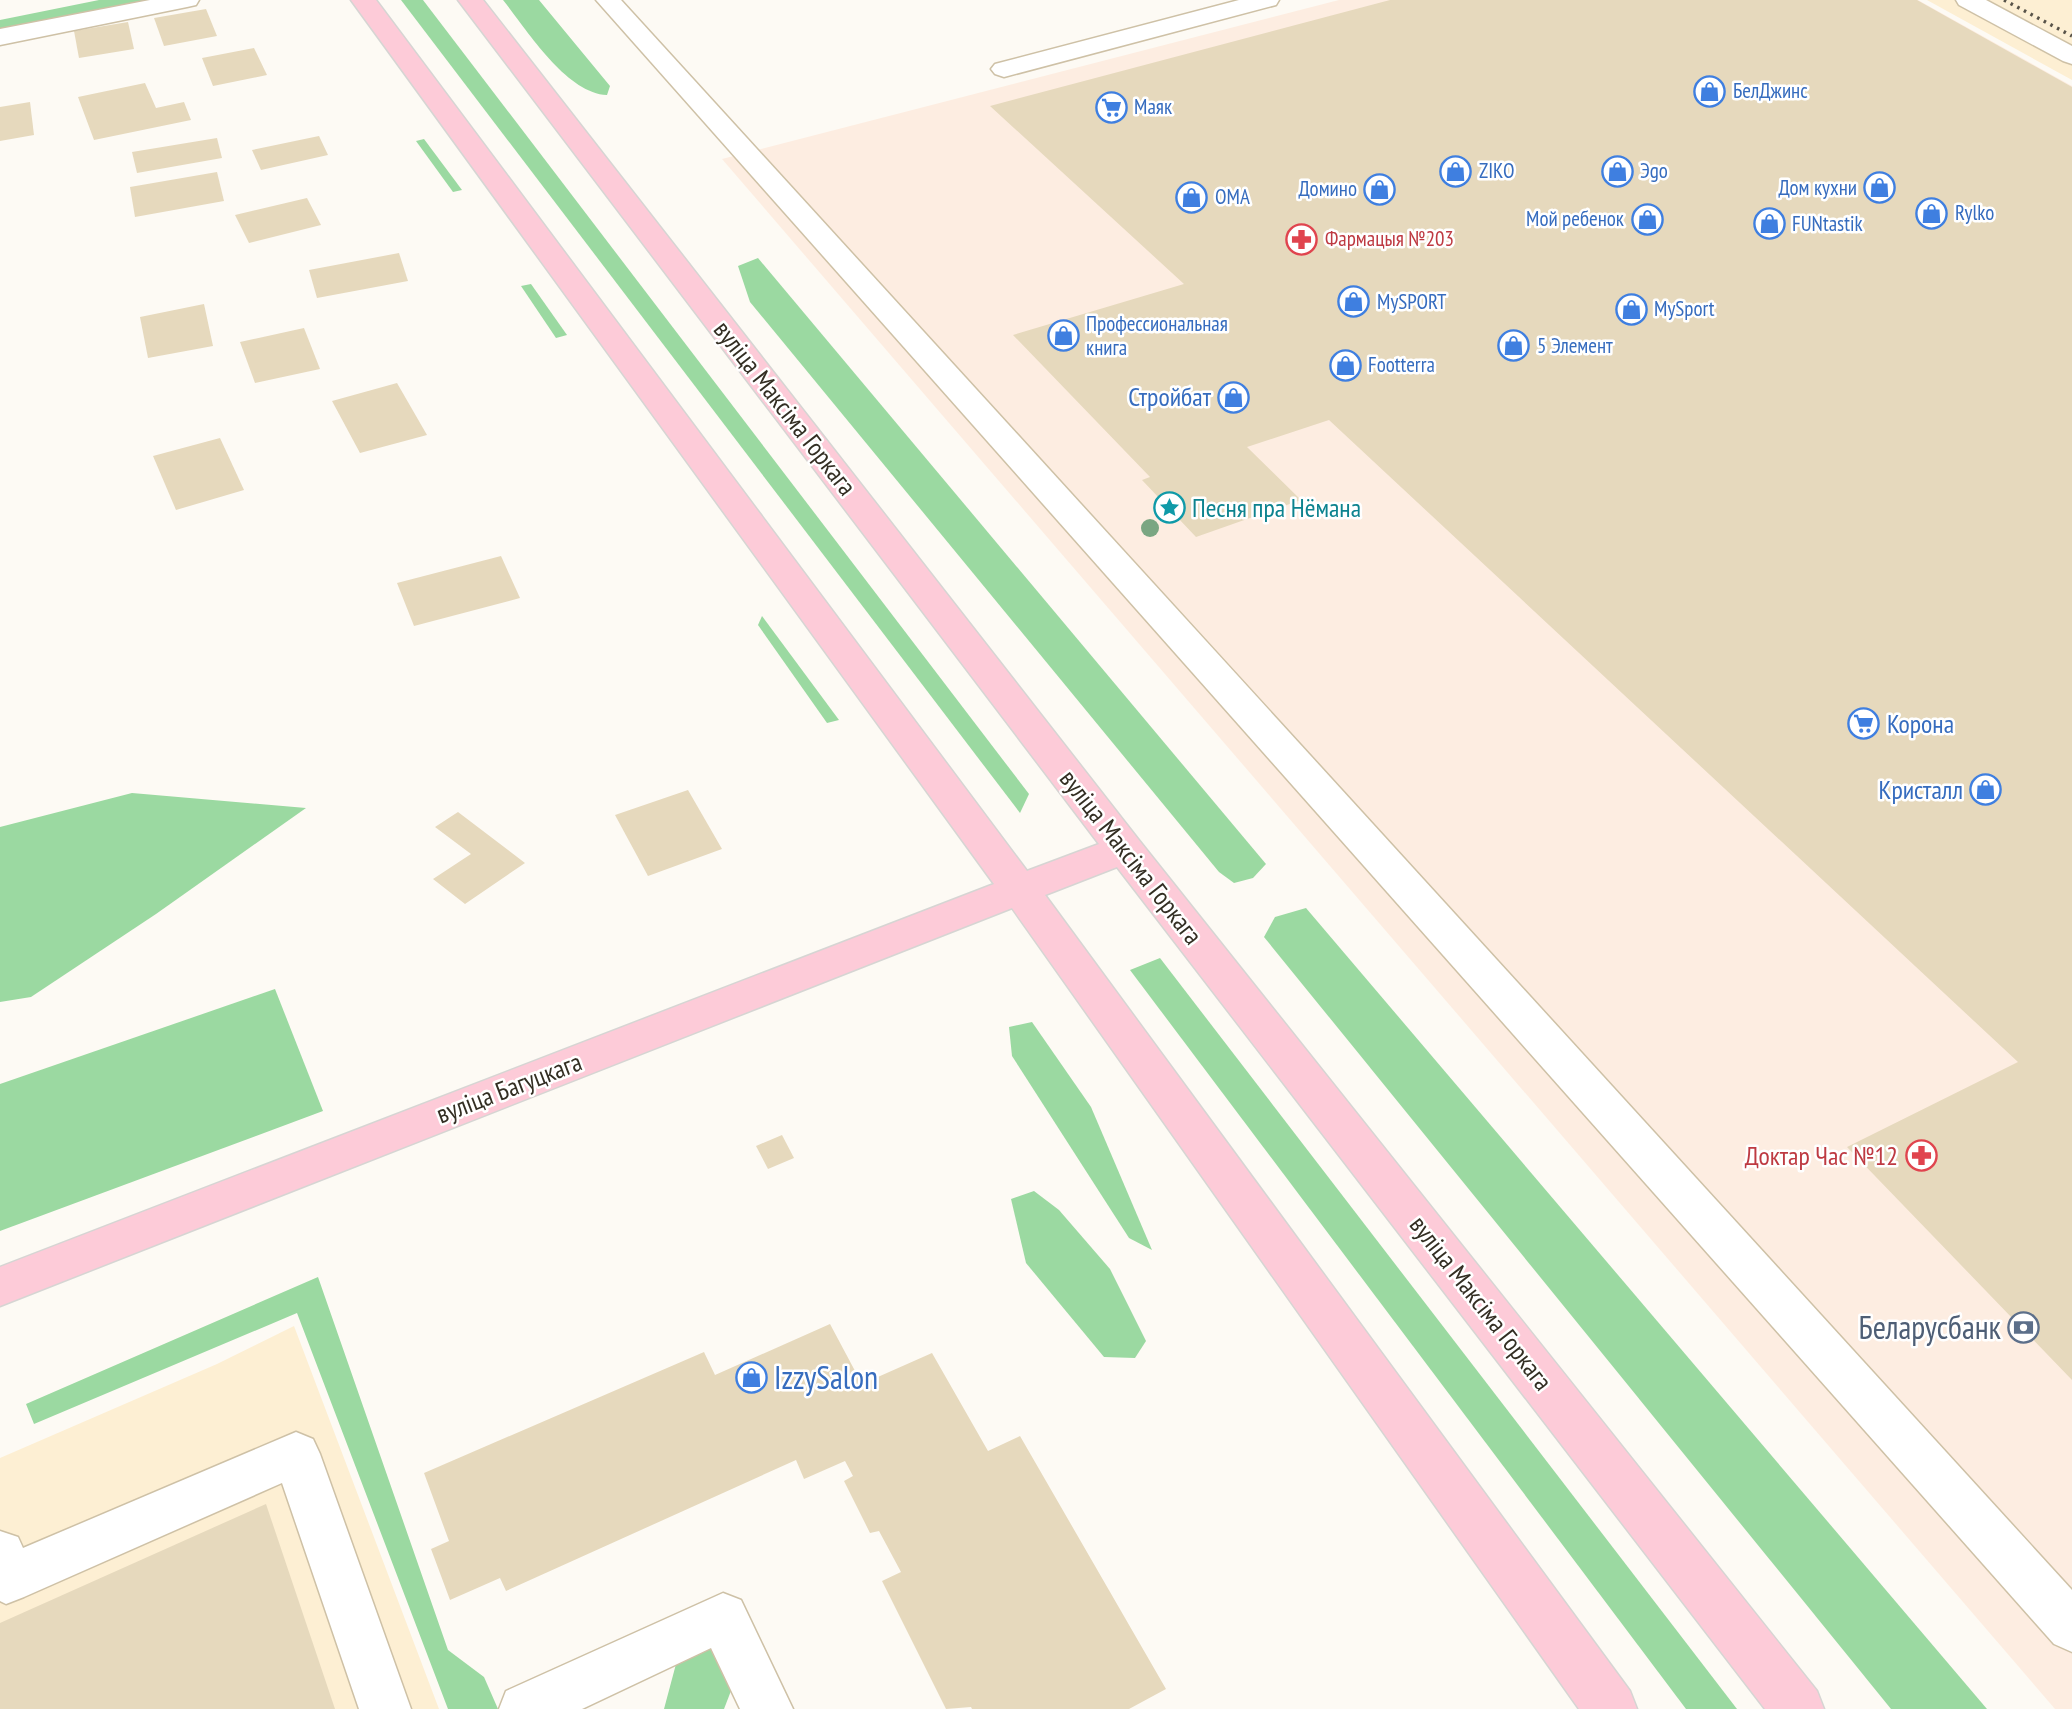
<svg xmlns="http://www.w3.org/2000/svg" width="2072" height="1709" font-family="'PT Sans Narrow',sans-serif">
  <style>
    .commercial { fill: #fdede1 }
    .built { fill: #fdefd3 }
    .green { fill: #9bd9a1 }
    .building { fill: #e6d9bd }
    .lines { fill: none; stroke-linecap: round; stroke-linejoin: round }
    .minor-casing { stroke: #cec1a6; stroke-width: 3 }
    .major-casing { stroke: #d6d5d3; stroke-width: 3 }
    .minor { fill: #fff; fill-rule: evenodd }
    .major { fill: #fdcbd8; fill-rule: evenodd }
    .rail { stroke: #585349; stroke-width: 3.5; stroke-dasharray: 2.5 5; stroke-linecap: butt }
    .tree { fill: #7aa682 }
    .labels { text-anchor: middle; stroke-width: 5; stroke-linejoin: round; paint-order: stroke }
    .far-shop-label { font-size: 21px; fill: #366cbe; stroke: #fff; text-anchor: start }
    .far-health-label { font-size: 21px; fill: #be3a42; stroke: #fff; text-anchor: start }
    .shop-label { font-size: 26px; fill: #366cbe; stroke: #fff; text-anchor: end }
    .street-label { font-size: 26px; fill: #332e23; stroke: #fff }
    .culture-label { font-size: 26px; fill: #0d838f; stroke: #fff; text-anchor: start }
    .health-label { font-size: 26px; fill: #be3a42; stroke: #fff; text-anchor: end }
    .near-service-label { font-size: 32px; fill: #4e5e75; stroke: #fff; text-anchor: end }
    .near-shop-label { font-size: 32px; fill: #366cbe; stroke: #fff; text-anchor: start }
  </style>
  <rect width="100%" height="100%" fill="#fdfaf4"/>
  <path class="commercial" d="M1339,0H1918L2072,86V1709H2055L722,159Z"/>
  <g class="built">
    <path d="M1927,0H2072V80Z"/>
    <path d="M294,1326L439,1709H0V1458L217,1364Z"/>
  </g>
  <g class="green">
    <path d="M99,0H147L0,30V20Z"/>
    <path d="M401,0H423L1029,794L1020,813Z"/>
    <path d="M503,0H539L610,86L607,95C566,93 527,30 503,0Z"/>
    <path d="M424,139L462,190L453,192L416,141Z"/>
    <path d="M758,258L1266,864L1253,878L1234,883L1219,872L750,302L738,266Z"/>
    <path d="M531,284L567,335L556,338L521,286Z"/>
    <path d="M762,616L839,720L827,723L758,625Z"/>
    <path d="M132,793L306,808L156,914L31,997L0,1002V827Z"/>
    <path d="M1306,908L1987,1709H1891L1264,937L1275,917Z"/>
    <path d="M1160,958L1737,1709H1686L1130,970Z"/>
    <path d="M275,989L323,1111L0,1231V1084Z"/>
    <path d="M1032,1022L1091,1107L1152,1250L1129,1238L1012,1056L1009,1027Z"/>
    <path d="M1034,1191L1059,1210L1110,1269L1146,1341L1135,1358L1104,1357L1026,1263L1011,1199Z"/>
    <path d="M318,1277L448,1650L484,1677L498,1709H448L297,1313L34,1424L26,1404Z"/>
    <path d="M718,1642L734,1683L724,1709H664L676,1664Z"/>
  </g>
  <g class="building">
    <path d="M1390,0H1917L2072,87V1380L1847,1147L2018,1062L1329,420L1247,447L1301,500L1196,537L1142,480L1150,477L1013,335L1184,284L990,106Z"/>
    <path d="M206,9L217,36L164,46L154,18Z"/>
    <path d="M128,22L134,49L79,58L74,31Z"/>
    <path d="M254,48L267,75L213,86L202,58Z"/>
    <path d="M145,83L156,108L184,102L191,120L94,140L78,97Z"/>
    <path d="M30,102L34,135L0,141V107Z"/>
    <path d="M319,136L328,155L261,170L252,150Z"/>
    <path d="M217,138L222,158L137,173L132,152Z"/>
    <path d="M217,172L224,201L135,217L130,187Z"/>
    <path d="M307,198L321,225L249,243L235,215Z"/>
    <path d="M399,253L408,281L317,298L309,270Z"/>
    <path d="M204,304L213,346L148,358L140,317Z"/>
    <path d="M304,328L320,369L255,383L240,342Z"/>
    <path d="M397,383L427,435L360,453L332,401Z"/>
    <path d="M220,438L244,490L176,510L153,456Z"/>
    <path d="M501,556L520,598L414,626L397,583Z"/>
    <path d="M688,790L722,849L648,876L615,815Z"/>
    <path d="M458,812L525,863L465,904L433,879L471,854L435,827Z"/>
    <path d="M782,1135L794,1158L768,1169L756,1146Z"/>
    <path d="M830,1324L862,1384L932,1353L988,1451L1020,1436L1166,1689L1129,1709H972L971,1707L946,1709L882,1581L901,1572L879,1531L870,1533L844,1481L853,1476L845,1461L804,1479L796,1460L506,1591L500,1578L450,1600L431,1549L449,1541L424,1473L704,1352L715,1375Z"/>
    <path d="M266,1504L335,1709H0V1623Z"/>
  </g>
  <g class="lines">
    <defs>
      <g id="minor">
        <path d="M150,0H199L196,5L187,7L0,45V29Z"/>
        <path d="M596,0H621L2072,1590V1652L2054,1644Z"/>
        <path d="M1239,0H1279L1276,5L1004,77L995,74L991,69L995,64Z"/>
        <path d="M1956,0H1986L2072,46V64L2063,61L1959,5Z"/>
        <path d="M296,1432L313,1439L320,1454L411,1709H359L282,1483L24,1597L6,1604L0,1601V1531L18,1537L23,1548Z"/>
        <path d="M723,1593L741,1600L793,1709H740L711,1648L582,1709H499L506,1691Z"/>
      </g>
      <path id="major" d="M351,0H376L1027,871L1099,844L458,0H483L1138,839L1817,1691L1824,1709H1765L1117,867L1045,895L1630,1691L1637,1709H1579L1012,908L0,1306V1267L994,884Z"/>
    </defs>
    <use href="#minor" class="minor-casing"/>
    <use href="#major" class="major-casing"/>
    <use href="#minor" class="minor"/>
    <use href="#major" class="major"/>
    <path class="rail" d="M2004,0L2072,36"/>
  </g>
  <circle class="tree" cx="1150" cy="528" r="9"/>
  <defs>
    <symbol id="shop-ring" viewBox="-11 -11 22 22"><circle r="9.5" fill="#fff" stroke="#3f7fe0" stroke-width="1.5"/><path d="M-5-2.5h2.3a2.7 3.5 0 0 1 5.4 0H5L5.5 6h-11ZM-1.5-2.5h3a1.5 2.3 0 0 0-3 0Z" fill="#3f7fe0"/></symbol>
    <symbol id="supermarket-ring" viewBox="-11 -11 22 22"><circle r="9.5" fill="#fff" stroke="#3f7fe0" stroke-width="1.5"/><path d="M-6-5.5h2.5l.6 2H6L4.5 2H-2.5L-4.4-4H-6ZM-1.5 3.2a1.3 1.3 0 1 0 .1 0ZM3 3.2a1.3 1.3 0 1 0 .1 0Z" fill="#3f7fe0"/></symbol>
    <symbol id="pharmacy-ring" viewBox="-11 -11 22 22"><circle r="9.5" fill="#fff" stroke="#e0444e" stroke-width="1.5"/><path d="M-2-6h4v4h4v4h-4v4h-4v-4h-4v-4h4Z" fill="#e0444e"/></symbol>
    <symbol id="sight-ring" viewBox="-11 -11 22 22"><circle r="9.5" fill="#fff" stroke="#0f9aa8" stroke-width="1.5"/><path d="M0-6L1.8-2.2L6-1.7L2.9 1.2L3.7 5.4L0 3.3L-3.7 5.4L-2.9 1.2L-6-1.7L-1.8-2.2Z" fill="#0f9aa8"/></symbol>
    <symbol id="bank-ring" viewBox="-11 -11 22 22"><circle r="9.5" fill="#fff" stroke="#5c6f8a" stroke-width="1.5"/><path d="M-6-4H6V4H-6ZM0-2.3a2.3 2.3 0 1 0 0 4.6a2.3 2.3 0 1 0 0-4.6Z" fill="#5c6f8a"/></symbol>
  </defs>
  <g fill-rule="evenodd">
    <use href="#shop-ring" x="1692" y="74" width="35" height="35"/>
    <use href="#supermarket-ring" x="1094" y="90" width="35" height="35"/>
    <use href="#shop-ring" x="1438" y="154" width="35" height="35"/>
    <use href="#shop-ring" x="1600" y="154" width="35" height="35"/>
    <use href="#shop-ring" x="1862" y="170" width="35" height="35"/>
    <use href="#shop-ring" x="1362" y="172" width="35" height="35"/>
    <use href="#shop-ring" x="1174" y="180" width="35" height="35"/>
    <use href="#shop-ring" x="1914" y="196" width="35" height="35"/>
    <use href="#shop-ring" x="1630" y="202" width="35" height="35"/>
    <use href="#shop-ring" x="1752" y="206" width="35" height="35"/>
    <use href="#pharmacy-ring" x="1284" y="222" width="35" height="35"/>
    <use href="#shop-ring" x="1336" y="284" width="35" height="35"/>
    <use href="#shop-ring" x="1614" y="292" width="35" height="35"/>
    <use href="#shop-ring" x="1046" y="318" width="35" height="35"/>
    <use href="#shop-ring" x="1496" y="328" width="35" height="35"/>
    <use href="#shop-ring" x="1328" y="348" width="35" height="35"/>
    <use href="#shop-ring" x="1216" y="380" width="35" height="35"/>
    <use href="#sight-ring" x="1152" y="490" width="35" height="35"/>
    <use href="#supermarket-ring" x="1846" y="706" width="35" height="35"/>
    <use href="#shop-ring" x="1968" y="772" width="35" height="35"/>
    <use href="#pharmacy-ring" x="1904" y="1138" width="35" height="35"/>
    <use href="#bank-ring" x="2006" y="1310" width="35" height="35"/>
    <use href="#shop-ring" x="734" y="1360" width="35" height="35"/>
  </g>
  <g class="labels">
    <g class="far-shop-label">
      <text x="1733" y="98">БелДжинс</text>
      <text x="1134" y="114">Маяк</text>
      <text x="1479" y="178">ZIKO</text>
      <text x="1640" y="178">Эgo</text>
      <text x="1857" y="195" text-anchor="end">Дом кухни</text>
      <text x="1357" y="196" text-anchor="end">Домино</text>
      <text x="1215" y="204">ОМА</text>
      <text x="1955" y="220">Rylko</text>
      <text x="1624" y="226" text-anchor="end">Мой ребенок</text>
      <text x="1792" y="231">FUNtastik</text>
      <text x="1377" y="309">MySPORT</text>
      <text x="1654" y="316">MySport</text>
      <text x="1086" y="331">Профессиональная<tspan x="1086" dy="24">книга</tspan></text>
      <text x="1537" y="353">5 Элемент</text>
      <text x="1368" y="372">Footterra</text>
    </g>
    <g class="far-health-label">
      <text x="1325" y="246">Фармацыя №203</text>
    </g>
    <g class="shop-label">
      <text x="1211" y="406">Стройбат</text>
      <text x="1887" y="733" text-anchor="start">Корона</text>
      <text x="1963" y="799">Кристалл</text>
    </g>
    <g class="street-label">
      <text transform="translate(785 408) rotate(52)" y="9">вуліца Максіма Горкага</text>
      <text transform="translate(1131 857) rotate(52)" y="9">вуліца Максіма Горкага</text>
      <text transform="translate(509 1088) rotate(-21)" y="9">вуліца Багуцкага</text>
      <text transform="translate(1481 1303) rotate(52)" y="9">вуліца Максіма Горкага</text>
    </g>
    <g class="culture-label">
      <text x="1192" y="517">Песня пра Нёмана</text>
    </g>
    <g class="health-label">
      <text x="1898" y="1165">Доктар Час №12</text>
    </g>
    <g class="near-service-label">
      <text x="2001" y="1339">Беларусбанк</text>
    </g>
    <g class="near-shop-label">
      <text x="774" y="1389">IzzySalon</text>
    </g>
  </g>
</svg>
